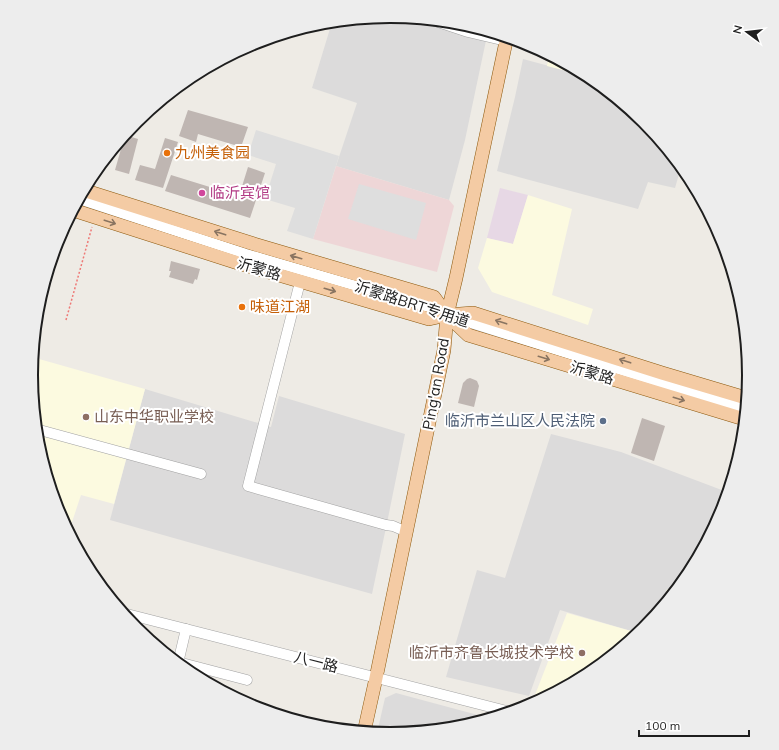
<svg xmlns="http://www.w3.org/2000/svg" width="779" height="750" font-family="Mulish,'Noto Sans SC',sans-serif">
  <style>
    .residential { fill: #dcdbdb }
    .commercial { fill: #eed6d7 }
    .industrial { fill: #e7d8e5 }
    .education { fill: #fcfae0 }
    .parking { fill: #dedede }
    .building { fill: #bfb6b2 }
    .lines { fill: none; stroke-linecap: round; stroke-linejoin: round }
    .minor-casing { stroke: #a2a2a2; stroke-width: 11 }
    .major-casing { stroke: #8c580c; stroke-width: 14 }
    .path { stroke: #ee7976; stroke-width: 1.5; stroke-dasharray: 2 2; stroke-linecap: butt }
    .minor { stroke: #fff; stroke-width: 10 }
    .major { stroke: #f4cba4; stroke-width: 13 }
    .oneway { stroke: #897461 }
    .food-dot { fill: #e8710a; stroke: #fff; stroke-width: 1.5 }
    .hotel-dot { fill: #d1479c; stroke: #fff; stroke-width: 1.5 }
    .education-dot { fill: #8d6e63; stroke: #fff; stroke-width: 1.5 }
    .service-dot { fill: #5c6f8a; stroke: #fff; stroke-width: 1.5 }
    .labels { text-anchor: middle; stroke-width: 4; stroke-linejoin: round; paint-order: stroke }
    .food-label { font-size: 15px; fill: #c56008; stroke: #fff; text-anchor: start }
    .hotel-label { font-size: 15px; fill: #b23c85; stroke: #fff; text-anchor: start }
    .street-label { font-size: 15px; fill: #1e1e1e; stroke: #fff }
    .education-label { font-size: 15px; fill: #785e54; stroke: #fff; text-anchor: start }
    .service-label { font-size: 15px; fill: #4e5e75; stroke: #fff; text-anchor: end }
    .rim { fill: none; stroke: #1e1e1e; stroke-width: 2 }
  </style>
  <rect width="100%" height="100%" fill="#eeebe5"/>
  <g class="residential">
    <path d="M390,16L460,23L488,31L465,140L449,200L336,166L357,103L312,88L332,22Z"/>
    <path d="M523,59L590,77L644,121L681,167L675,188L648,182L638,209L522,178L497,171L515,97Z"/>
    <path d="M145,389L271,427L279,396L405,434L388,518L372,594L110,520Z"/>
    <path d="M551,434L621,452L727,492L721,513L688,575L673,592L667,590L661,608L643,629L638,633L560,610L529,696L446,677L477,570L505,578Z"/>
    <path d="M396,693L489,718L459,727L389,734L377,733L385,698Z"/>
  </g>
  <path class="commercial" d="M336,166L449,200L454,206L437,272L313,239Z"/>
  <path class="industrial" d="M500,188L528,195L513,244L487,238Z"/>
  <g class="education">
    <path d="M549,55L589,77H590L547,66Z"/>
    <path d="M528,195L572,209L552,295L593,309L588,325L492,292L478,268L487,238L513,244Z"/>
    <path d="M32,357L145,389L114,504L81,495L72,522L61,519L58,512L37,445L31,375Z"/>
    <path d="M667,589L673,592L661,608Z"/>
    <path d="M567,613L638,633L589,674L537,701L533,700Z"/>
  </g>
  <g class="parking">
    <path d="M256,130L339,156L313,239L287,231L295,208L265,199L276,164L248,155Z"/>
    <path d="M359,184L426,203L416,240L348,219Z"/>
  </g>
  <g class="building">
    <path d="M188,110L248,127L241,147L198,134L196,142L179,136Z"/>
    <path d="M125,135L138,139L129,174L115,170Z"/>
    <path d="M165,138L178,142L163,188L135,180L140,165L155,169Z"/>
    <path d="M248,167L265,173L250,218L165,191L171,175L239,196Z"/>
    <path d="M171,261L200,269L197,280L195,279L193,284L169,277L171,271H169Z"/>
    <path d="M747,357L748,371L743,370Z"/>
    <path d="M470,378L475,380L477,381L479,386L474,407L458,403L463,383L467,379Z"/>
    <path d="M642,418L665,426L654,461L631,453Z"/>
  </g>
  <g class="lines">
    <defs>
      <g id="minor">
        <path d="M432,20L468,32L506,41"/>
        <path d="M79,199L246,254L432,308L447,315L471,323L745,409"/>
        <path d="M300,282L248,486L386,525L393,526L407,532"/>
        <path d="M36,429L201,474"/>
        <path d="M123,613L510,712"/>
        <path d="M178,662L247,680"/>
        <path d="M178,663L186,629"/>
      </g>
      <g id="major">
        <path d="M83,190L257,245L434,297L447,315L468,335L744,419"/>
        <path d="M73,210L238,263L429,319L447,315L473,313L662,373L746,398"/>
        <path d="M364,732L376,678L444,350L447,315L456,278L507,37"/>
      </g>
    </defs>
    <use href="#minor" class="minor-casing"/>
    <use href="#major" class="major-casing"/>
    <path class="path" d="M66,320L92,227"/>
    <use href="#minor" class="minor"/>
    <use href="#major" class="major"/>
  </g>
  <defs><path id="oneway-shaft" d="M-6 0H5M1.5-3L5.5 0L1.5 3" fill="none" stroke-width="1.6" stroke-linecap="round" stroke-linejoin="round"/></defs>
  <g class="oneway">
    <use href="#oneway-shaft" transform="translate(110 222) rotate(18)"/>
    <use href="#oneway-shaft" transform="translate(220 233) rotate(-162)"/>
    <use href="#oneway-shaft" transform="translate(296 257) rotate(-164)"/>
    <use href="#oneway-shaft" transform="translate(330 290) rotate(16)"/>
    <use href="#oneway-shaft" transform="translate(501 322) rotate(-162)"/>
    <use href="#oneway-shaft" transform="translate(544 358) rotate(17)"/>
    <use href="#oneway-shaft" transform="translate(625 361) rotate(-162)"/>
    <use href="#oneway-shaft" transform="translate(679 399) rotate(17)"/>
  </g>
  <g class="food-dot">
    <circle cx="167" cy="153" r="4"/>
    <circle cx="242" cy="307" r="4"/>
  </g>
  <circle class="hotel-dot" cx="202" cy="193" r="4"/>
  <g class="education-dot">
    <circle cx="86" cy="417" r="4"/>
    <circle cx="582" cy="653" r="4"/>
  </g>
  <circle class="service-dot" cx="603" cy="421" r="4"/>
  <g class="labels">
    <g class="food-label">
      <text x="175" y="158">九州美食园</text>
      <text x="250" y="312">味道江湖</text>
    </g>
    <g class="hotel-label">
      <text x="210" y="198">临沂宾馆</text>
    </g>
    <g class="street-label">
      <text transform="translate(259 269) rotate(17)" y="5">沂蒙路</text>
      <text transform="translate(412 304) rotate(18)" y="5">沂蒙路BRT专用道</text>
      <text transform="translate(592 373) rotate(17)" y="5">沂蒙路</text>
      <text transform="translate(436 384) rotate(-80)" y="5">Ping'an Road</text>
      <text transform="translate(316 662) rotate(14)" y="5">八一路</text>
    </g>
    <g class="education-label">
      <text x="94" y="422">山东中华职业学校</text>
      <text x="574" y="658" text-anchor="end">临沂市齐鲁长城技术学校</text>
    </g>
    <g class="service-label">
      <text x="595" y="426">临沂市兰山区人民法院</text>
    </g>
  </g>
  <path d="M0 0H779V750H0ZM38 375a352 352 0 1 1 704 0a352 352 0 1 1-704 0Z" fill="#ededed" fill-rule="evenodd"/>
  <path class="rim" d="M38 375a352 352 0 1 1 704 0a352 352 0 1 1-704 0Z"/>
  <g transform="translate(747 32) rotate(285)" stroke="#ffffff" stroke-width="3" paint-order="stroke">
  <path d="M0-3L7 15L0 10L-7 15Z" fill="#1e1e1e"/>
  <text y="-6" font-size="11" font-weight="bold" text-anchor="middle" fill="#1e1e1e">N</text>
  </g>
  <path d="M639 730v6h110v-6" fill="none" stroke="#1e1e1e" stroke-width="2"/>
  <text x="645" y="730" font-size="12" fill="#1e1e1e" stroke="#ffffff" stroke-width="3" paint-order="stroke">100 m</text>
</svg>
